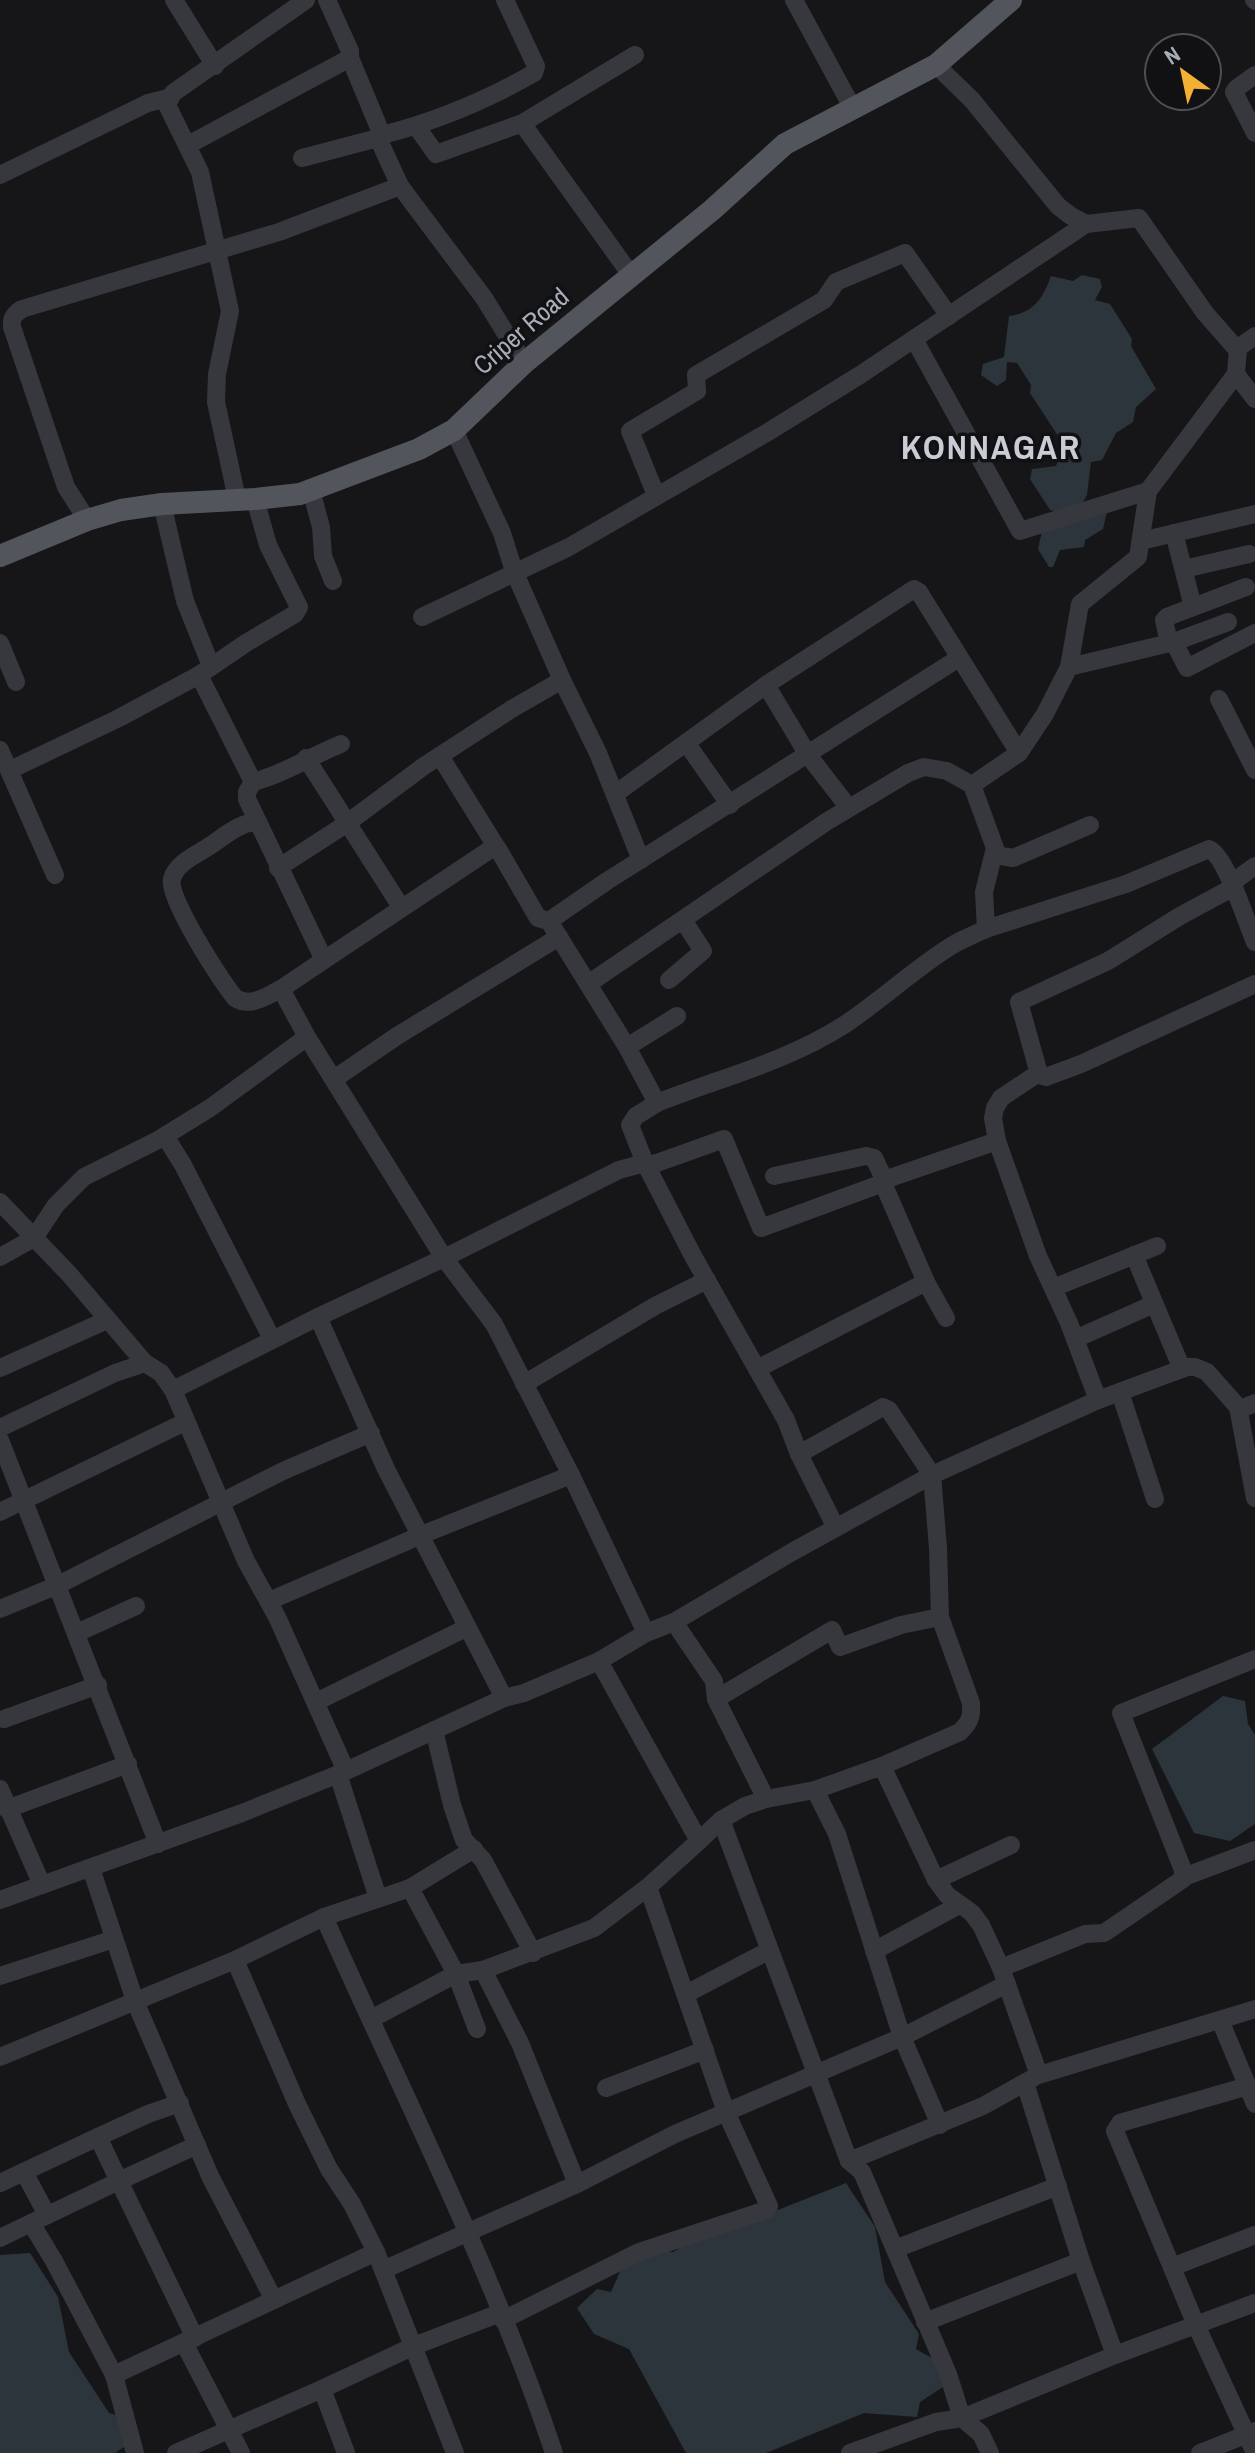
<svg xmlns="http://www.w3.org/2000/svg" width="1255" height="2453" font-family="'Archivo Narrow',sans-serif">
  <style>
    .water { fill: #2c353c }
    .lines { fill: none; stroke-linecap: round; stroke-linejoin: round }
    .minor { stroke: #37383d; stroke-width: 18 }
    .major { stroke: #53555c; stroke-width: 22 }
    .labels { text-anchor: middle; stroke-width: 7; stroke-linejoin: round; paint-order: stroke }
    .street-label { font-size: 26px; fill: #a8adb8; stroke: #111113 }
    .district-label { font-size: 34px; font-weight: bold; letter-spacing: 2px; fill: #c9ccd4; stroke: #111113 }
  </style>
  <rect width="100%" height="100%" fill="#161618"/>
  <g class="water">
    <path d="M1082,275L1100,279L1102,287L1095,300L1110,304L1132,339L1131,346L1156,389L1136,407L1133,422L1116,433L1102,460L1091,462L1087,495L1083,502L1107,511L1103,529L1085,540L1084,547L1060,550L1053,567H1049L1038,549L1042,531L1064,513L1050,510L1030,479L1032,469L1056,466L1064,445L1030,393L1031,385L1017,363L1007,362L1006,380L997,386L981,375L983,364L1004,357L1009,316C1034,313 1043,298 1051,276L1073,281Z"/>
    <path d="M1223,1696L1245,1701L1248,1724L1255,1735V1824L1230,1841L1194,1833L1152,1749Z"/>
    <path d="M846,2183L875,2227L885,2282L919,2334L916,2349L937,2361L946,2385L920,2402L917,2417L864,2413L766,2453H686L629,2349L594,2334L577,2308L597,2289L611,2292L626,2258L651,2248L673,2252L708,2230L722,2232Z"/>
    <path d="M30,2253L58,2297L69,2352L109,2413L123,2417L133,2441L115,2453H0V2255Z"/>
  </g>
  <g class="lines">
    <g class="minor">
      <path d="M174,0L215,66"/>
      <path d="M505,0L536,66L534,73C485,101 437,121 382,135L378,138L400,186L484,298L524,363"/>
      <path d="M794,0L852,107"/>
      <path d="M1254,0L1255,1"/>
      <path d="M350,58L382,135"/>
      <path d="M936,65L972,100L1058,206L1071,216L1086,224L1139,218L1205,313L1234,346L1238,348L1255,336"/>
      <path d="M1255,75L1237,88L1234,92L1255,133"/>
      <path d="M521,124L635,55"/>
      <path d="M416,126L436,154L520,124L524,126L631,275"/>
      <path d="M188,145L350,58V51L327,0"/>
      <path d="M302,158L378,138"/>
      <path d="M0,175L148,103L168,98"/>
      <path d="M914,339L1020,531L1148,491"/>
      <path d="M1236,374L1255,399"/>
      <path d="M454,430L502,533L514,571L562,680L598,753L641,860"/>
      <path d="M311,490L321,527L323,556L333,581"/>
      <path d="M656,495L630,431L697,391L696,375L824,300L836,282L905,253L949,316"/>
      <path d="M237,499L216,402L217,374L230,311L200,172L167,105L173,93L306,0"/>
      <path d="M255,499L268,545L299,607L295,614L246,643L199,675L253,782L247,792V799L324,960L281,989L307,1037L444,1258L494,1324L571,1475L646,1633"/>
      <path d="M162,504L185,601L211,666"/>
      <path d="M87,520L66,487L12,327C11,318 14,314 22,309L279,232L400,186"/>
      <path d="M1174,533L1193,607"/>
      <path d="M1141,541L1255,514"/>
      <path d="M1184,569L1249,554"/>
      <path d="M422,617L569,547L768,432L860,375L1086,224"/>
      <path d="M1174,642L1187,668L1255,633"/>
      <path d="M0,643L16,682"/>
      <path d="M1169,643L1164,620L1167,617L1246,587"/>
      <path d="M1069,667L1080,604L1138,557L1148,491L1236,374L1238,348"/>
      <path d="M766,685L914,589L919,592L1019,753"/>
      <path d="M1219,699L1255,770"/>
      <path d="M687,744L730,805"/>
      <path d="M0,750L55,875"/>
      <path d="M440,756L497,848"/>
      <path d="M306,758L401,907"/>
      <path d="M924,767L947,771L972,785L995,848L984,892L986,929C974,935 959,940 948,948C912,971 880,1001 844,1025C786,1062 720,1078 657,1103L627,1047L588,984L826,822L908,773Z"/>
      <path d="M10,770L119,718L199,675"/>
      <path d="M253,782C284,774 311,756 341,744"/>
      <path d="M972,785L1019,753L1045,714L1069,667L1174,642L1228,622"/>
      <path d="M615,794L766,685L808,755L849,808"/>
      <path d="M258,822C239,822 224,837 208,847C196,855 176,863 172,879C167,898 221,980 235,998C251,1008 266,996 281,989"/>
      <path d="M995,855L1013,858L1090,825"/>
      <path d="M278,868L346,824L424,766L510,710L562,680"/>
      <path d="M986,929L1126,884L1209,849C1227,857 1246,922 1255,942"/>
      <path d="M324,960L494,847L498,849L538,918L549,921"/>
      <path d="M669,980L703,951L683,920"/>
      <path d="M588,984L549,921L607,881L959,658"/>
      <path d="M627,1047L677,1016"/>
      <path d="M1037,1074L1046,1077L1081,1064L1255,984"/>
      <path d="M334,1079L397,1036L559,937"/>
      <path d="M657,1103L636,1116L630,1125L645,1163L654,1164L724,1139L761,1228L883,1183"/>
      <path d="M165,1136L183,1165L272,1339"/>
      <path d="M774,1176L866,1156L874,1158L885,1181"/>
      <path d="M0,1202L69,1274L145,1363L161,1373L173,1390L246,1561L277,1617L346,1771"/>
      <path d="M1134,1255L1182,1369"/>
      <path d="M0,1257L34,1238L56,1205L84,1177L158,1140L210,1108L307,1037"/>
      <path d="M926,1282L883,1183L887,1179L997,1141"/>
      <path d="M1053,1288L1157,1246"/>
      <path d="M318,1317L444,1258L619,1170L645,1163L693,1256L786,1420L799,1454L836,1528"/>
      <path d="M1075,1339L1154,1304"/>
      <path d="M0,1368L107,1320"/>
      <path d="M757,1369L926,1282L946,1318"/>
      <path d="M524,1384L655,1306L707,1280"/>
      <path d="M173,1390L318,1317L386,1469L504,1698"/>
      <path d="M1120,1392L1155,1499"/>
      <path d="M1098,1400L1069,1323L1038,1256L997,1141L993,1118L995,1108L1001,1098L1037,1074L1038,1070L1019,1002L1108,961L1180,916L1232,888L1237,879L1255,866"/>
      <path d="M1238,1407L1255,1498"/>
      <path d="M0,1428L115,1373L145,1363"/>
      <path d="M0,1440L158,1844"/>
      <path d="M0,1512L185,1422"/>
      <path d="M269,1601L419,1536L571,1475"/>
      <path d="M0,1609L58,1585L283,1471L371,1433"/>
      <path d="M674,1622L714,1681L716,1699L766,1799"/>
      <path d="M77,1633L136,1606"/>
      <path d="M599,1661L699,1841L721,1820L849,2161L862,2172L948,2374L962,2418L1115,2355L1255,2303"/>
      <path d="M716,1699L832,1630L840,1647L901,1625L940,1617L938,1548L932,1475L889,1410L883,1407L799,1454"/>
      <path d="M316,1702L466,1628"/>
      <path d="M4,1719L98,1685"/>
      <path d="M434,1730L452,1805L464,1840L483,1860L533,1953"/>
      <path d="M882,1766L960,1732C970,1722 972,1717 971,1703L940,1617"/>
      <path d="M338,1774L378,1898"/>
      <path d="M0,1789L42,1885"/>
      <path d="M815,1790L837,1834L902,2037L940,2125"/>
      <path d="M7,1809L128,1764"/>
      <path d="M721,1820L745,1806L766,1799L815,1790L882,1766L936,1880L947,1895L972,1913L981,1925L1001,1968L1039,2075L1255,2009"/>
      <path d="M91,1868L135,2001L210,2176L274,2300"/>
      <path d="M1184,1877L1255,1850"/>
      <path d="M936,1880L1011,1845"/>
      <path d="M410,1888L456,1974L477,2029"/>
      <path d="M0,1900L242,1813L346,1771L504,1698L524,1693L599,1661L646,1633L674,1622L792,1552L932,1475L1098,1400L1187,1367H1195L1207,1372L1238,1407L1243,1408L1255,1403"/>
      <path d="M324,1917C403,2095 492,2268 554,2453"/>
      <path d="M874,1951L959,1905"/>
      <path d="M235,1960L297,2104L329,2169L352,2204L376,2252L455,2453"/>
      <path d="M1001,1968L1085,1934L1104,1933L1183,1879V1870L1121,1713L1255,1659"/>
      <path d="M483,1970L594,1928L648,1887L699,1841"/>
      <path d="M0,1976L114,1939"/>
      <path d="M686,1994L768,1951"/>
      <path d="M371,2019L456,1974L483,1970L520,2043L577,2184"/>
      <path d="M1220,2020L1255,2104"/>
      <path d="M0,2057L235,1960L324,1917L410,1888L474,1849"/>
      <path d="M1025,2083L1081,2261L1115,2355"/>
      <path d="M1248,2086L1120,2123L1115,2131L1196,2325L1255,2453"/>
      <path d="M606,2088L705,2050"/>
      <path d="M98,2137L148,2114L180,2103"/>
      <path d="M849,2161L983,2106L1033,2078"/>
      <path d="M24,2172L47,2215"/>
      <path d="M0,2183L98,2137L119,2181L197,2145"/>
      <path d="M31,2223L119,2181L195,2338"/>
      <path d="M0,2238L31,2223L54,2261L114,2375L135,2453"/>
      <path d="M895,2249L1058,2186"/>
      <path d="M1172,2267L1255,2235"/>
      <path d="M383,2270L577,2184L675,2134L902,2037L1007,1984"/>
      <path d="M503,2320L639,2252L766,2210L769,2206L726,2112L648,1887"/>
      <path d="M925,2322L1081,2261"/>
      <path d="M184,2343L241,2453"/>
      <path d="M114,2375L376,2252"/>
      <path d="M322,2389L414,2346L500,2313"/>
      <path d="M176,2453L322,2389L346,2453"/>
      <path d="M850,2453L936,2422L962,2418L981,2434L990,2453"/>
      <path d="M1200,2453L1255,2431"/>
    </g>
    <path class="major" d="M0,556L87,520L121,510L162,504L255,499L300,494L419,449L454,430L524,363L712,210L785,144L936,65L1011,0"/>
  </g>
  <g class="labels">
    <g class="street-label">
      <text transform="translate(521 331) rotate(-41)" y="9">Criper Road</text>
    </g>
    <g class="district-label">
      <text x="991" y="459">KONNAGAR</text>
    </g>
  </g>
  <g transform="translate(1183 72) rotate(327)"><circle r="38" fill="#111113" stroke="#4d4f55" stroke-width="2"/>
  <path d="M0-6L14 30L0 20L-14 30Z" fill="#f2b134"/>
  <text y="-12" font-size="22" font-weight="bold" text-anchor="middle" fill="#a8adb8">N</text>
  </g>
</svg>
